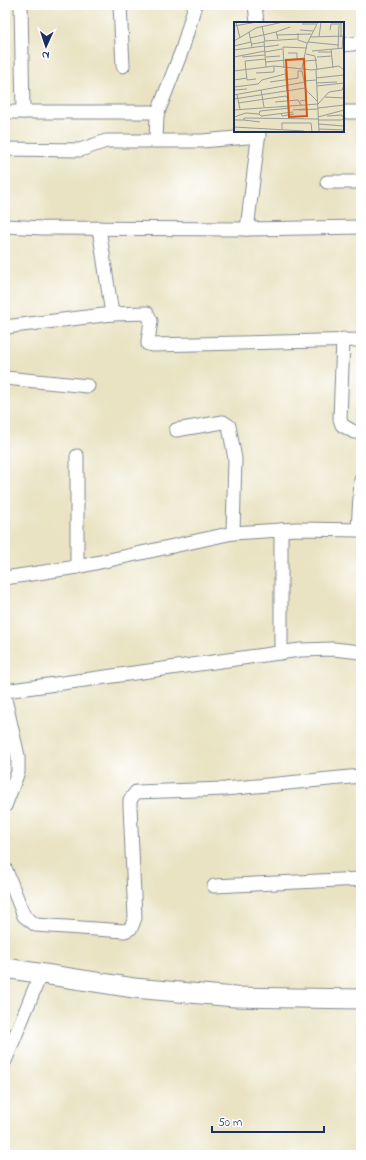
<svg xmlns="http://www.w3.org/2000/svg" width="366" height="1160" font-family="'Indie Flower',sans-serif">
  <style>
    .lines { fill: none; stroke-linecap: round; stroke-linejoin: round }
    .street-casing { stroke: #828990; stroke-width: 15 }
    .secondary-casing { stroke: #828990; stroke-width: 21 }
    .street { stroke: #fff; stroke-width: 13 }
    .secondary { stroke: #fff; stroke-width: 19 }
    .inset-road { fill: none; stroke: #979b9b; stroke-width: 1 }
    .view { fill: #d45514; fill-opacity: 0.15; stroke: #d45514; stroke-width: 2 }
    .inset-edge { fill: none; stroke: #1b2f5e; stroke-width: 2 }
  </style>
  <rect width="100%" height="100%" fill="#fff"/>
  <filter id="ink" filterUnits="userSpaceOnUse"><feTurbulence type="fractalNoise" baseFrequency=".025" numOctaves="2"/><feDisplacementMap in="SourceGraphic" scale="8" xChannelSelector="R" yChannelSelector="G"/><feConvolveMatrix kernelMatrix="1 2 1 2 8 2 1 2 1" color-interpolation-filters="sRGB"/></filter>
  <filter id="wash" filterUnits="userSpaceOnUse"><feTurbulence type="fractalNoise" baseFrequency=".012" numOctaves="4" result="noise"/><feDisplacementMap in="SourceGraphic" scale="16" xChannelSelector="R" yChannelSelector="G"/><feGaussianBlur stdDeviation="0.9" result="paint"/><feColorMatrix in="noise" values="0 0 0 0 0 0 0 0 0 0 0 0 0 0 0 0 0 1.4 0 .05"/><feComposite in="paint" operator="in"/></filter>
  <g filter="url(#wash)">
    <rect width="100%" height="100%" fill="#e9e3c3"/>
  </g>
  <g filter="url(#ink)">
    <g class="lines">
      <defs>
        <g id="street">
          <path d="M21,5L23,112"/>
          <path d="M120,5L123,66"/>
          <path d="M255,5L257,23"/>
          <path d="M343,45L361,43"/>
          <path d="M5,112H152L157,115L156,140"/>
          <path d="M343,112H361"/>
          <path d="M157,115L182,50L195,5"/>
          <path d="M5,149L80,150L106,141H202L259,136"/>
          <path d="M327,182H361"/>
          <path d="M5,226L42,228L247,229L361,227"/>
          <path d="M99,228L112,314L147,313L151,321L148,341V344L152,345L361,340"/>
          <path d="M247,229L259,131"/>
          <path d="M5,327L112,314"/>
          <path d="M343,339L340,419L342,425L354,432H361"/>
          <path d="M5,378L88,386"/>
          <path d="M176,430L223,422L229,426L235,459L233,533"/>
          <path d="M358,530L361,480"/>
          <path d="M77,567V456"/>
          <path d="M5,578L77,567L233,533L297,529L361,530"/>
          <path d="M281,653V530"/>
          <path d="M5,691L300,650L333,649L361,652"/>
          <path d="M5,699L18,756V772L5,806"/>
          <path d="M5,868L24,916L36,925L125,931L131,928L135,918L130,806V800L136,792L225,789L361,776"/>
          <path d="M214,886L361,879"/>
          <path d="M5,1061L41,973"/>
        </g>
        <path id="secondary" d="M5,968L134,988L235,997L361,999"/>
      </defs>
      <use href="#street" class="street-casing"/>
      <use href="#secondary" class="secondary-casing"/>
      <use href="#street" class="street"/>
      <use href="#secondary" class="secondary"/>
    </g>
  </g>
  <g transform="translate(234 22)">
    <rect width="110" height="110" fill="#e9e3c3"/>
    <path class="inset-road" d="M2,0L6,16M107,1V15M68,2H82M0,4L23,0M28,4L31,19M66,8L79,9M96,8L97,2H107M15,10L18,25M42,10L56,5M64,11V18L73,21M43,13L77,12M76,15L110,14M85,15L87,0M16,16L42,10L44,17M0,19L22,6L49,0M74,20L104,23M18,22L30,20M0,24L17,20M30,25L45,23M97,27L99,46M104,27L105,3M108,27L109,14M0,28L30,24M78,29L110,26M31,30L48,27M84,30H98M54,31H63V36M72,32L81,34L83,48M0,35L31,29M8,35L31,33M32,35L46,34M83,35L98,34M71,39L83,38M32,40L71,36M32,45L30,19L63,17M50,46L49,25L73,26M68,46L73,22L84,0M51,47L53,69M82,48L85,110M0,49L40,44L78,48L105,44L110,48M22,51L40,50V44M82,56L110,53M22,57L13,58L11,39L32,37M0,58L13,56M70,59L82,58M36,60L64,56V49H68L72,68L84,80M82,61L103,60M83,64L110,61M0,65L24,62L28,58L51,52M0,68L13,67M27,68L30,85M0,73L71,60M3,73L6,87M91,75L110,76M0,77L71,66M66,79L72,78V68M41,80L64,78L67,83M4,81L52,74L55,79M84,86L110,83M0,88L84,82L95,70L108,68L110,63M59,88L72,87M65,88L84,87M47,91L48,94L60,92M25,92L26,89L56,86M93,94L108,93L109,95M0,95L12,91L25,92L27,94L59,90M84,95L110,88M0,98H10V96L84,97M10,98L26,100M84,98H108L110,95M84,102L110,104M0,105L70,109M48,107V101H77L78,110M85,107L110,108"/>
    <path class="view" d="M70,37L73,94L55,95L52,38Z"/>
    <rect width="110" height="110" class="inset-edge"/>
  </g>
  <rect width="366" height="1160" fill="none" stroke="#fff" stroke-width="20"/>
  <g transform="translate(46 46) rotate(183)" stroke="#ffffff" stroke-width="3" paint-order="stroke">
  <path d="M0-3L7 15L0 10L-7 15Z" fill="#1b2f5e"/>
  <text y="-6" font-size="11" font-weight="bold" text-anchor="middle" fill="#1b2f5e">N</text>
  </g>
  <path d="M212 1126v6h112v-6" fill="none" stroke="#1b2f5e" stroke-width="2"/>
  <text x="218" y="1126" font-size="12" fill="#1b2f5e" stroke="#ffffff" stroke-width="3" paint-order="stroke">50 m</text>
</svg>
